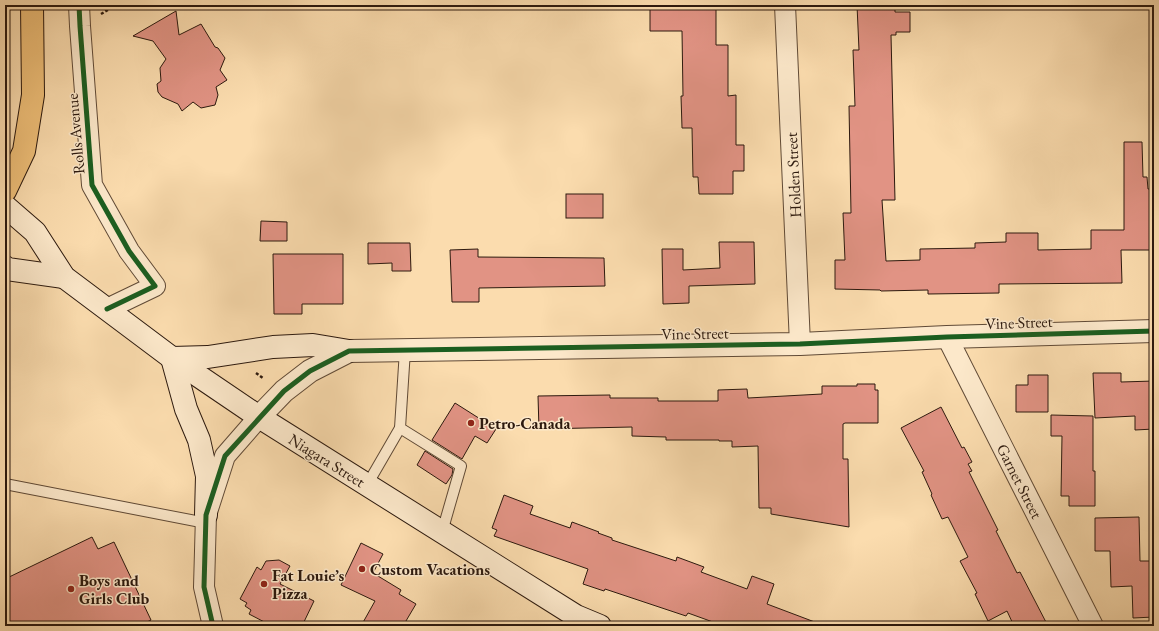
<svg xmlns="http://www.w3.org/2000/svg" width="1159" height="631" font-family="'EB Garamond',serif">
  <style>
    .building { fill: #e19384; stroke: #2c190e }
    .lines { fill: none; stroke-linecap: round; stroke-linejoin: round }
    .service-casing { stroke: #604a36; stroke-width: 12 }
    .minor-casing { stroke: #604a36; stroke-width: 22 }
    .tertiary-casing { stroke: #604a36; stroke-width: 24 }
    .secondary-casing { stroke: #2c190e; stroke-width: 24 }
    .motorway-casing { stroke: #2c190e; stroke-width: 24 }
    .path { stroke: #2c190e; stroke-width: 2.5; stroke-dasharray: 3 2; stroke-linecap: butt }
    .service { stroke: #fce8ca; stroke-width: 10 }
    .minor { stroke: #fce8ca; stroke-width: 20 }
    .tertiary { stroke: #fce8ca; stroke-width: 22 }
    .secondary { stroke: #fce8ca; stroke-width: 22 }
    .motorway { stroke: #eebe77; stroke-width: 22 }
    .cycleway-casing { stroke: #fce8ca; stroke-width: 8 }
    .cycleway { stroke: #1b5e20; stroke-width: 5 }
    .poi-dot { fill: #8f2418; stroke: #fce8ca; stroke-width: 1.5 }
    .labels { text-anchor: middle; stroke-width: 3; stroke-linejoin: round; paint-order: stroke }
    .street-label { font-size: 16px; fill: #2c190e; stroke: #fce8ca }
    .poi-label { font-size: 16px; font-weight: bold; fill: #2c190e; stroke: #fce8ca; text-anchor: start }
  </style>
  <rect width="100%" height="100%" fill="#fbdcae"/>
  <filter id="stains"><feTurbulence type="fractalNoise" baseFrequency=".005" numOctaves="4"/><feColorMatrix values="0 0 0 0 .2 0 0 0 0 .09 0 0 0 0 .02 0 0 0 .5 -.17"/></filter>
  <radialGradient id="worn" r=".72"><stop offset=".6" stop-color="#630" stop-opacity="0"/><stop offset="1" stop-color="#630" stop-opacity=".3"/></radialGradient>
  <g class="building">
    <path d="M650,5H716V45H728V96L736,95V145H744V171H733V194H699L698,177H693L692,128H682L681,96H683L682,31H650Z"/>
    <path d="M857,5H895V12H910V32H896V35H891L895,200H882L886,261L920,260V249L975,248V243L1006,242V233H1038V250L1091,249V230H1124V142H1142L1143,177H1147L1148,189H1150L1151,199H1154V250H1121L1122,283L999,284V293L928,294V290L881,291L880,290L835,289V260H845L843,213H851L849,106H855L853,50H859Z"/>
    <path d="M176,11L179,35L201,24L215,47L218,48L225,58L220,70L227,80L216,87L218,95L215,105L201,108L193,102L182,111L178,104L162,97L158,92L157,84L161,81L160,68L166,59L153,41L133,36Z"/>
    <rect x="566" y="194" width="37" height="24"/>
    <path d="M261,221L287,222V241H260Z"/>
    <path d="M719,242H754L755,284L689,286V303L663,304L662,249H683V270L720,268Z"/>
    <path d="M368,243H410L411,271H392V263L368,264Z"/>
    <path d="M478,249V257L604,258L605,286L479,288V302H452L450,250Z"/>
    <path d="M273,254H343V304H302V314H274Z"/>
    <path d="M1093,373H1121V382L1154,381V429L1135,430V416L1095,418Z"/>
    <path d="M1028,375H1048V412H1016V385H1028Z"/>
    <path d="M857,384H875V390H878V423H845L843,424V459H848L849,527L771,514V508H759L758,446L732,447V441H719V440H666V437L632,436V427L539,429L538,396L610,395V398H658V401H718V390L747,389L748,398L822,394V386H857Z"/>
    <path d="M455,403L496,429L487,443L475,436L462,459L432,440Z"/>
    <path d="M941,407L962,448L964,447L972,462L968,464L972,471L969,472L998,530L996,531L1017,573L1020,572L1048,626H1014L1007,611L988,621L975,594L977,593L960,561L968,557L948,517L942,519L931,495L932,494L922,472L924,471L901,428Z"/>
    <path d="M1051,415L1093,416V471H1095V506H1069V496H1061L1062,436H1051Z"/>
    <path d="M425,451L453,469L452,475L446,484L417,465Z"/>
    <path d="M504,495L533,506L530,514L570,528L572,522L599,532L598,533L612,538V540L676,561L677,557L704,567L701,572L747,589L752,576L774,584L767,604L820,624V626H724L688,613L686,616L605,589L604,591L583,584L588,569L494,536L497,530L492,528Z"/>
    <path d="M1139,517L1140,561H1153L1154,617L1133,618L1132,586L1111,587L1110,551H1095V518Z"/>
    <path d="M92,537L98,549L114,542L151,620L139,626H5V579Z"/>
    <path d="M361,543L383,554L373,573L401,590L399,594L416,604L403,626H361L375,601L341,585Z"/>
    <path d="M279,560L290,566L280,584L314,601L302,626H272L249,614L251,610L245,606L247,603L240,599L257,567L261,570L266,561Z"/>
  </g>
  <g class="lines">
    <defs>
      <g id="service">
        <path d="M405,350L400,428L461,466L442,532"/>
        <path d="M5,484L206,523"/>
        <path d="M367,485L400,428"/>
      </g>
      <g id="minor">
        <path d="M79,5L80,26L92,185L129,251L155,286L107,309"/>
        <path d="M785,5L800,344"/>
        <path d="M947,337L1093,626"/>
        <path d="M213,626L204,587L206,515L225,456L259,417"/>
      </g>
      <path id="tertiary" d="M259,417L284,391L310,371L349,351L800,344L947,337L1154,331"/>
      <g id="secondary">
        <path d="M5,206L35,232L64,277L172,358L259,417L576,616L600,626"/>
        <path d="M5,267L7,269L64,277"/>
        <path d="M172,358L208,357L273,347L313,345L349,351"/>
        <path d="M172,358L186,409L199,440L207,476L206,515"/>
      </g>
      <path id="motorway" d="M5,191L24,151L33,95L32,5"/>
    </defs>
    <use href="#service" class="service-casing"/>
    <use href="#minor" class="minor-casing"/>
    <use href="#tertiary" class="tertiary-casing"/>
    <use href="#secondary" class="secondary-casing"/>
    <use href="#motorway" class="motorway-casing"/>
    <g class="path">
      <path d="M101,14L116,5"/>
      <path d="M256,373L263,378"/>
    </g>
    <use href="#service" class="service"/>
    <use href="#minor" class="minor"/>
    <use href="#tertiary" class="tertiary"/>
    <use href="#secondary" class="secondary"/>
    <use href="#motorway" class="motorway"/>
    <defs>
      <g id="cycleway">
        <path d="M79,5L80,26L92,185L129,251L155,286L107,309"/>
        <path d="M213,626L204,587L206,515L225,456L284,391L310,371L349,351L800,344L947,337L1154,331"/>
      </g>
    </defs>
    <use href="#cycleway" class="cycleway-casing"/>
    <use href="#cycleway" class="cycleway"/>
  </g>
  <g class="poi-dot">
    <circle cx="471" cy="423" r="4"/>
    <circle cx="362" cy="569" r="4"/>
    <circle cx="264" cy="584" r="4"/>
    <circle cx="71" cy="589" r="4"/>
  </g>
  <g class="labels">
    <g class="street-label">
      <text transform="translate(75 134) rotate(-95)" y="6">Rolls Avenue</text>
      <text transform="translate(793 175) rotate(-93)" y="6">Holden Street</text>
      <text transform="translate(1019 322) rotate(-2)" y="6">Vine Street</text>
      <text transform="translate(695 333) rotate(-1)" y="6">Vine Street</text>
      <text transform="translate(327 460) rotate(32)" y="6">Niagara Street</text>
      <text transform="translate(1020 481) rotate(63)" y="6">Garnet Street</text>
    </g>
    <g class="poi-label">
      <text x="479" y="429">Petro-Canada</text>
      <text x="370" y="575">Custom Vacations</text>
      <text x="272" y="581">Fat Louie’s<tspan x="272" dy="18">Pizza</tspan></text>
      <text x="79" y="586">Boys and<tspan x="79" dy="18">Girls Club</tspan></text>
    </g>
  </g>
  <rect width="1159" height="631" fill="none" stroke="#fbdcae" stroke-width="20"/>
  <rect x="6" y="6" width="1147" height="619" fill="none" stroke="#2c190e" stroke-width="2"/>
  <rect x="10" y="10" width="1139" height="611" fill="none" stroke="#2c190e"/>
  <rect width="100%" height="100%" filter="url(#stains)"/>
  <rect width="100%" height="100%" fill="url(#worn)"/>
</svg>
